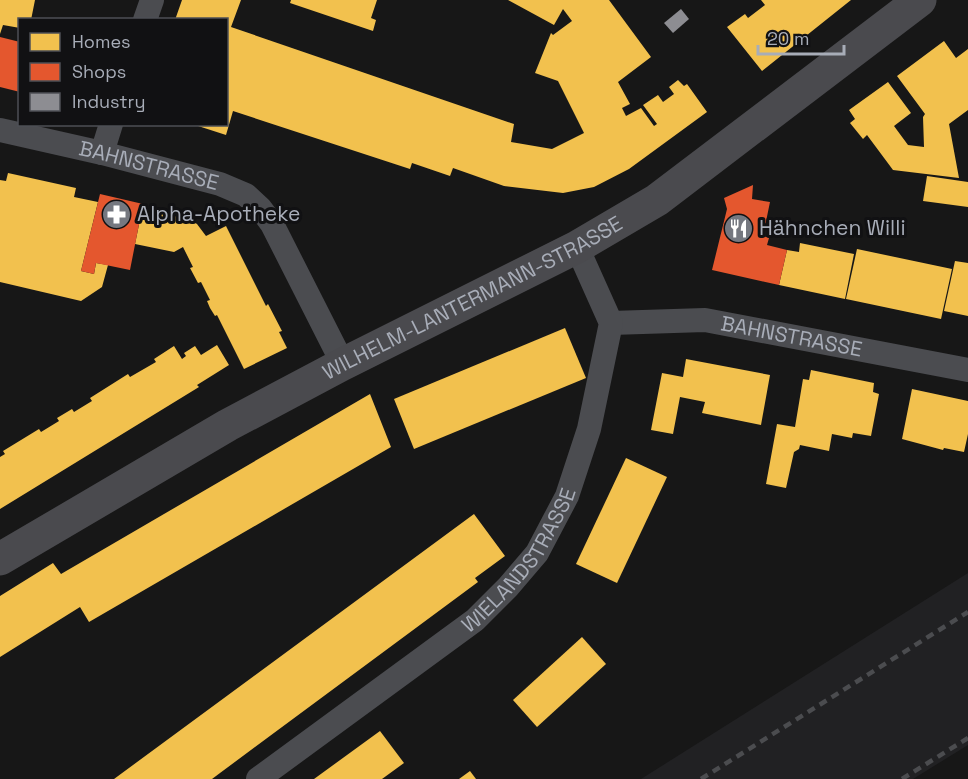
<svg xmlns="http://www.w3.org/2000/svg" width="968" height="779" font-family="'Space Grotesk',sans-serif">
  <style>
    .built { fill: #212123 }
    .homes { fill: #f2c14e }
    .shops { fill: #e4572e }
    .industry { fill: #8d8d92 }
    .lines { fill: none; stroke-linecap: round; stroke-linejoin: round }
    .minor { stroke: #4b4c50; stroke-width: 24 }
    .secondary { stroke: #4a4a4e; stroke-width: 33 }
    .rail { stroke: #4b4c4f; stroke-width: 4.5; stroke-dasharray: 8 6; stroke-linecap: butt }
    .labels { text-anchor: middle; stroke-width: 6; stroke-linejoin: round; paint-order: stroke }
    .street-label { font-size: 21px; fill: #a8adb8; stroke: #111113 }
    .poi-label { font-size: 21px; fill: #a8adb8; stroke: #111113; text-anchor: start }
  </style>
  <rect width="100%" height="100%" fill="#171717"/>
  <path class="built" d="M968,573V745L913,779H641Z"/>
  <g class="homes">
    <path d="M0,0H35L31,20H20V28L3,25L0,34Z"/>
    <path d="M182,0H241L231,27L514,124L511,142L552,149L584,133L558,81L535,73L551,33L553,35L572,21L563,9L554,25L508,0H609L651,57L618,82L630,104L622,108L626,116L641,108L654,126L657,124L643,105L658,95L663,102L674,94L669,87L678,80L684,86L687,84L707,112L629,169L594,187L563,193L504,186L453,168L450,176L412,163L410,169L233,111L226,135L195,125L226,124V20H175Z"/>
    <path d="M291,0H377L371,18L376,20L373,31L290,3Z"/>
    <path d="M761,0H851L762,71L727,27L745,14L748,18L765,5Z"/>
    <path d="M944,41L956,58L968,49V110L949,124L959,178L893,170L867,135L863,139L850,123L855,119L849,110L888,82L911,113L894,126L908,145L924,147L923,117L925,114L897,76Z"/>
    <path d="M8,173L76,188L74,197L98,202L81,271L94,274L96,263L108,265L102,287L81,301L0,282V180L6,181Z"/>
    <path d="M927,176L968,182V207L923,201Z"/>
    <path d="M142,210L189,219L197,224L206,236L226,226L266,306L268,304L282,331L279,332L287,348L244,369L217,315L215,316L210,308L207,301L210,300L201,282L198,283L190,268L193,267L183,247L174,252L135,244Z"/>
    <path d="M800,243L854,254L845,299L779,285L787,250L799,252Z"/>
    <path d="M857,249L952,269L941,319L846,299Z"/>
    <path d="M955,261L968,263V316L944,311Z"/>
    <path d="M565,328L586,378L414,449L394,399Z"/>
    <path d="M217,345L229,365L197,385L199,387L0,509V457L5,454L3,451L39,429L41,432L59,421L57,418L72,409L74,412L92,401L90,398L128,374L130,377L156,362L154,359L174,346L182,359L186,356L184,353L195,346L201,355Z"/>
    <path d="M686,359L770,375L761,425L702,413L705,402L680,397L673,434L651,430L662,373L683,377Z"/>
    <path d="M811,370L874,383L873,392L879,394L871,436L853,433L852,438L832,434L829,451L800,445L799,449L794,452L786,488L766,484L777,424L795,427L803,379L809,380Z"/>
    <path d="M912,389L968,401V434L964,452L944,448L943,450L902,439Z"/>
    <path d="M370,394L391,447L89,622L80,607L0,657V596L53,563L61,574Z"/>
    <path d="M626,458L667,477L617,583L576,564Z"/>
    <path d="M474,514L505,556L475,578L478,582L220,773L212,779H114Z"/>
    <path d="M582,637L606,664L537,727L513,700Z"/>
    <path d="M380,731L404,763L382,779H314Z"/>
    <path d="M470,771L476,779H459Z"/>
  </g>
  <g class="shops">
    <path d="M0,37L20,42V92L0,87Z"/>
    <path d="M753,185L752,199L770,202L763,236L769,238L767,245L787,250L779,285L712,270L727,209L724,198Z"/>
    <path d="M100,194L143,204L130,270L96,263L94,274L81,271Z"/>
  </g>
  <path class="industry" d="M681,9L689,19L673,33L664,23Z"/>
  <g class="lines">
    <g class="minor">
      <path d="M145,20L152,0"/>
      <path id="s1" d="M0,130L102,153L220,184L246,195L260,208L272,224L343,364"/>
      <path d="M102,153L111,124"/>
      <path id="s2" d="M611,323L705,320L968,370"/>
      <path id="s3" d="M258,779L475,620L508,587L537,553L567,496L589,429L611,323L577,247"/>
    </g>
    <path class="secondary" id="s4" d="M0,559L228,425L343,364L577,247L657,200L920,0"/>
    <g class="rail">
      <path d="M701,779L968,612"/>
      <path d="M902,779L968,738"/>
    </g>
  </g>
  <defs>
    <symbol id="pharmacy-disc" viewBox="-11 -11 22 22"><circle r="9.5" fill="#757880" stroke="#111113"/><path d="M-2-6h4v4h4v4h-4v4h-4v-4h-4v-4h4Z" fill="#fff"/></symbol>
    <symbol id="restaurant-disc" viewBox="-11 -11 22 22"><circle r="9.5" fill="#757880" stroke="#111113"/><path d="M-5-6h1v4h1v-4h1v4h1v-4h1v5L-1.5 .5V6h-2V.5L-5-1ZM5-6V6H3V1.5H1.5Q1.5-4 5-6Z" fill="#fff"/></symbol>
  </defs>
  <g fill-rule="evenodd">
    <use href="#pharmacy-disc" x="100" y="198" width="33" height="33"/>
    <use href="#restaurant-disc" x="722" y="212" width="33" height="33"/>
  </g>
  <g class="labels">
    <g class="street-label">
      <text dy="7" stroke="none"><textPath href="#s1" startOffset="153">BAHNSTRASSE</textPath></text>
      <text dy="7" stroke="none"><textPath href="#s4" startOffset="540">WILHELM-LANTERMANN-STRASSE</textPath></text>
      <text dy="7" stroke="none"><textPath href="#s2" startOffset="182">BAHNSTRASSE</textPath></text>
      <text dy="7" stroke="none"><textPath href="#s3" startOffset="344">WIELANDSTRASSE</textPath></text>
    </g>
    <g class="poi-label">
      <text x="137" y="221">Alpha-Apotheke</text>
      <text x="759" y="235">Hähnchen Willi</text>
    </g>
  </g>
  <rect x="18" y="18" width="210" height="108" fill="#111113" stroke="#4d4f55" stroke-width="1.5"/>
  <rect x="30" y="33" width="30" height="18" fill="#f2c14e" stroke="#4d4f55" stroke-width="1.5"/>
  <text x="72" y="48" font-size="18" fill="#a8adb8">Homes</text>
  <rect x="30" y="63" width="30" height="18" fill="#e4572e" stroke="#4d4f55" stroke-width="1.5"/>
  <text x="72" y="78" font-size="18" fill="#a8adb8">Shops</text>
  <rect x="30" y="93" width="30" height="18" fill="#8d8d92" stroke="#4d4f55" stroke-width="1.5"/>
  <text x="72" y="108" font-size="18" fill="#a8adb8">Industry</text>
  <path d="M758 45v9h86v-9" fill="none" stroke="#a8adb8" stroke-width="3"/>
  <text x="767" y="45" font-size="18" fill="#a8adb8" stroke="#111113" stroke-width="4.5" paint-order="stroke">20 m</text>
</svg>
